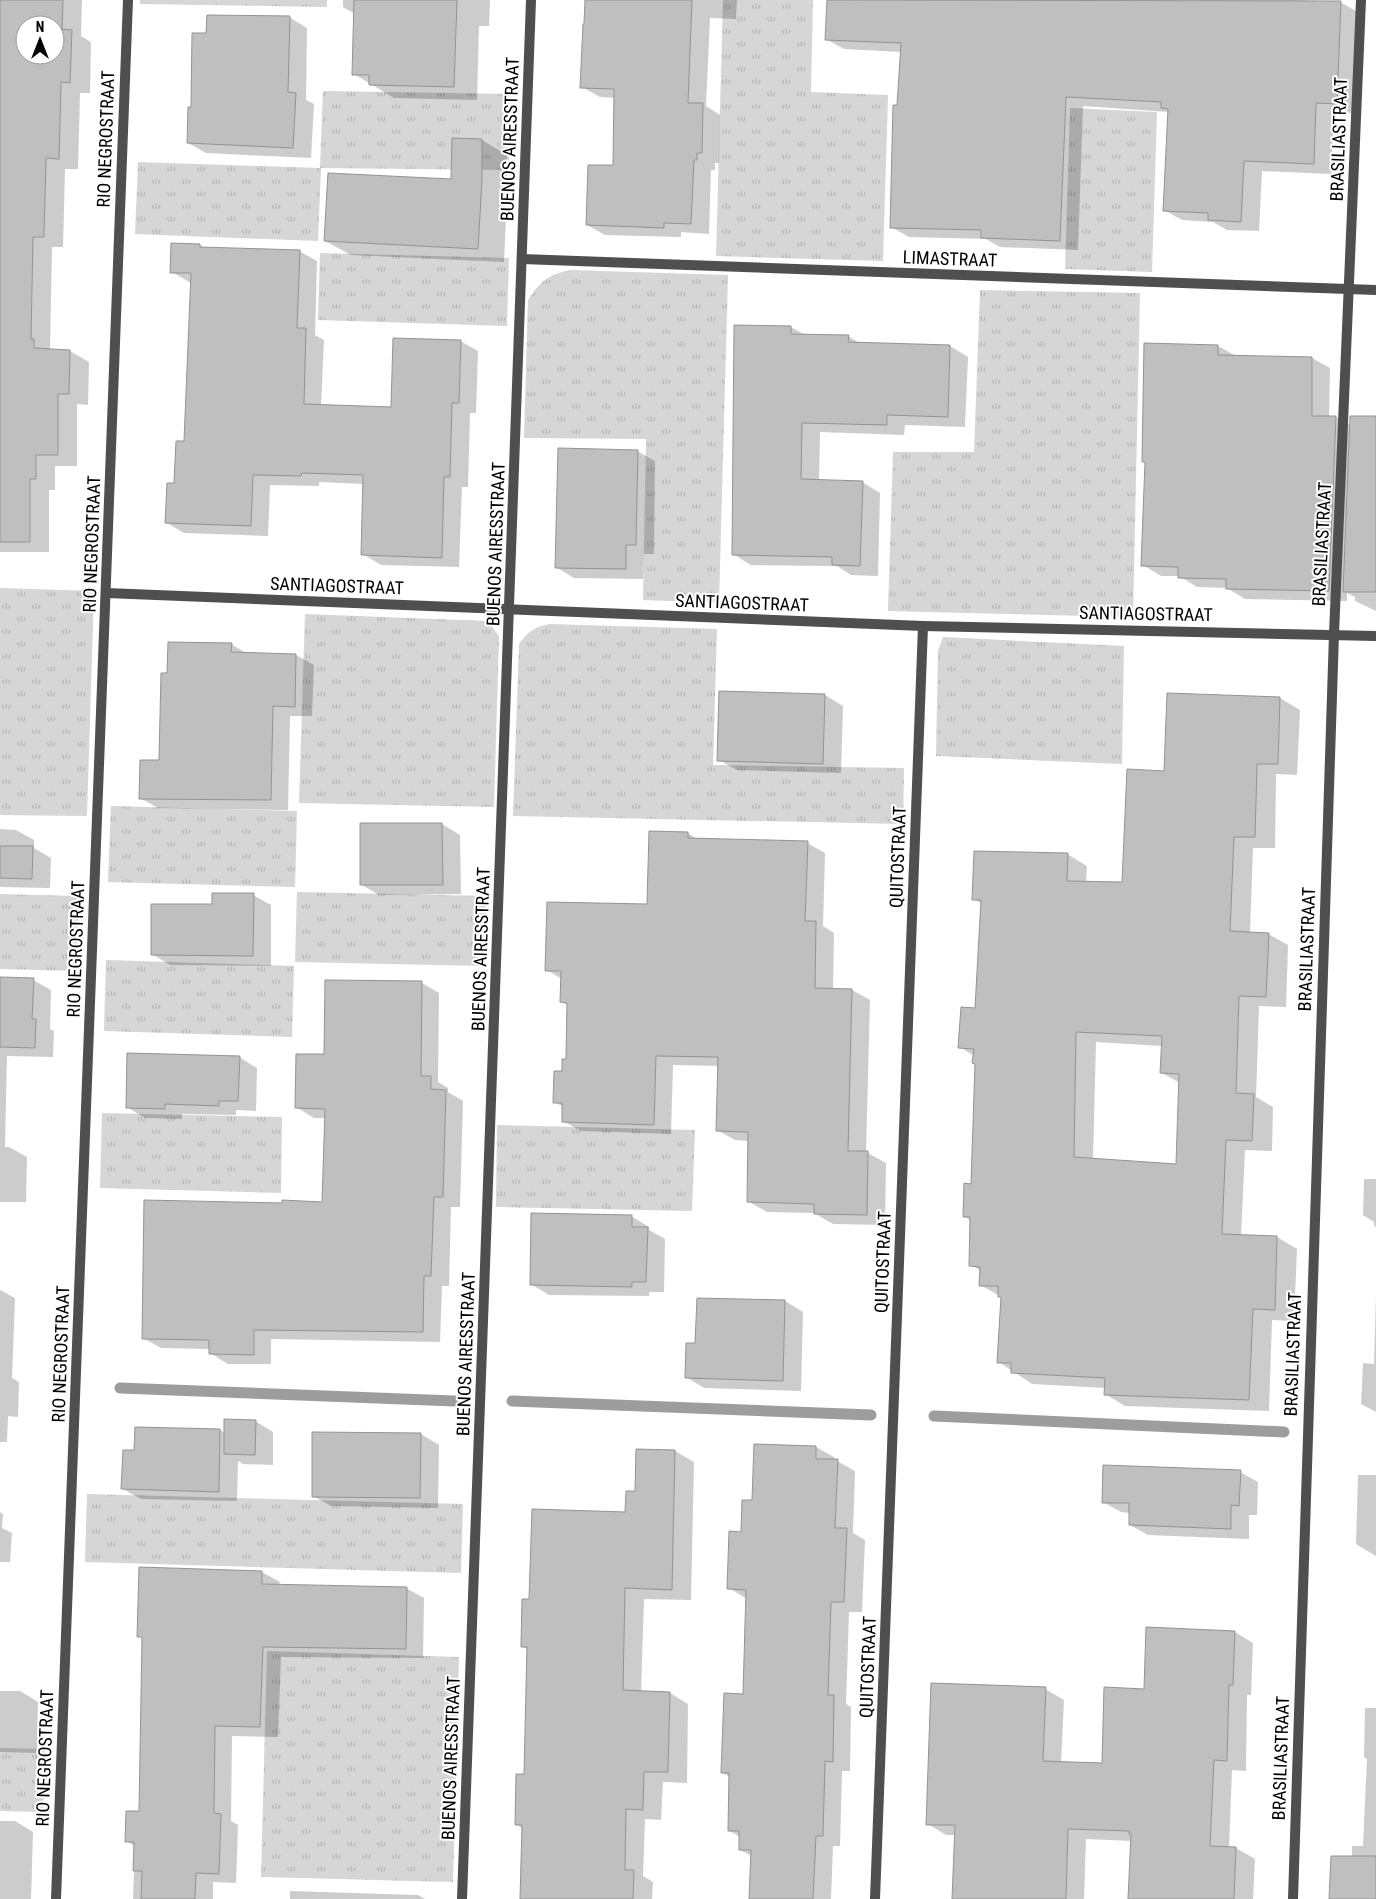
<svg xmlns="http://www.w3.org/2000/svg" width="1376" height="1899" font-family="'Roboto Condensed',sans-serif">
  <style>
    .grass { fill: url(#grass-tufts) }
    .shadow { fill: #0003; fill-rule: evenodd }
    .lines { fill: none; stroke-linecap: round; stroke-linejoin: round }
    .stream { stroke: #9d9d9d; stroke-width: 11 }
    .building { fill: #bfbfbf; stroke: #939393; fill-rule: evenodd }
    .minor { stroke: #4f4f4f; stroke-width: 10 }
    .labels { text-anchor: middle; stroke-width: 4; stroke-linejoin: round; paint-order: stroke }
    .street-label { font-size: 18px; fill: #000; stroke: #fff }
  </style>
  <defs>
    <pattern id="grass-tufts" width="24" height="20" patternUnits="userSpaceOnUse" patternTransform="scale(1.25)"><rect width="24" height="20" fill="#d6d6d6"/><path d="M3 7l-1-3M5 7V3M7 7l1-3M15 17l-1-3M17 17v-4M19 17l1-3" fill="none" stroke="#b6b6b6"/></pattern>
  </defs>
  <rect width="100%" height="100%" fill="#fff"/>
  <g class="grass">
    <path d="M140,0H327V7L140,4Z"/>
    <path d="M723,0H813L811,92L888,95L883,261L716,256Z"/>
    <path d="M323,91L510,94L509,170L321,168L318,241L135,234L138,162L320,168Z"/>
    <path d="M1070,108L1157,112L1152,272L1065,269Z"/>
    <path d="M320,253L509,258L507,326L318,320Z"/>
    <path d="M570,270L728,275L719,603L643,600L646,439L524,438L528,300C541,281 547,275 570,270Z"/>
    <path d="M980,290L1140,293L1133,617L888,611L893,452H974Z"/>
    <path d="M0,588L94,591L87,816L0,815Z"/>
    <path d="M305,614L488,621L499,636L494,807L299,803Z"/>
    <path d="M550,624L717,629L713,765L904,768L903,824L513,816L519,644C529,631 534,627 550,624Z"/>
    <path d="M943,637L1124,646L1122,764L936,756L938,651Z"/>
    <path d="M111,806L297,811L295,887L108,882Z"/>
    <path d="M297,892L486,896L485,966L295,962Z"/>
    <path d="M0,894L78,896L77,971L0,969Z"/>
    <path d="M106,960L294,966L292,1037L104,1031Z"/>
    <path d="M102,1113L282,1117L281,1193L100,1188Z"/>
    <path d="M497,1125L695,1130L692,1211L496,1207Z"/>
    <path d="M87,1494L463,1504L461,1573L85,1562Z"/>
    <path d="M267,1651L459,1657L453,1882L261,1877Z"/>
    <path d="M0,1748L45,1749L43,1812L0,1811Z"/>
  </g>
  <g class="shadow">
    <path d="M0,0H82L81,36L91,42L90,93H80L78,169H65L63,247H52L50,350L70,351L89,362L88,405L77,404V466H55V490H49V552H0ZM25,25H55V55H25Z"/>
    <path d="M343,0H490L489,26H479L477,100L394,98L354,74L355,14L343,7Z"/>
    <path d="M586,0H737L736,19L710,18L706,106L720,115L719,163H715V170H711L709,234L681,232V237L605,235L587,225L614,167L615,98L600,97L582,87Z"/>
    <path d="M828,0L1199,1V0H1297L1340,2L1358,12L1354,113L1334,112L1331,174L1262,171L1259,231L1227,230L1213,222L1182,220L1164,210L1169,112L1083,106L1078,250L1000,247L986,239L909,237L891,227L901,52L844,49L826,39Z"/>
    <path d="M289,17L307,28L306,100L314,104L311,158L206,153L188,143L208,34Z"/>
    <path d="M482,140L507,155V195L504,262L351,255L325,241L453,180Z"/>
    <path d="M200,245L206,249L299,251L317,261L315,335L324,340L321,406L393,408L460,341L478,351L476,413H470L468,487H462L459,567L381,565L363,554L364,484L319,482V486L270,485L268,536L184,533L167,523L186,442L191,283L172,272Z"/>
    <path d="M791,327L805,335L848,336L861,344L950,346L968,357L965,427L905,425L904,435L820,432L819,481L862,482L880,493L878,576L851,575L837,566L751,565L733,554Z"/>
    <path d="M1218,346L1236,356L1312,358L1330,368L1329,417H1336L1351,426L1376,417V611L1355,601V597L1347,593V601L1245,599L1227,588L1197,587L1179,576H1161L1143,565L1146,463L1143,461Z"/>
    <path d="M637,451L655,461L654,554H644L643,579L574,578L556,567Z"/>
    <path d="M231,644L248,654L296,655L314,665L312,716H290L288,810L158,808L140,798L160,762L168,674Z"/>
    <path d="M825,695L843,706L841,773L737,770L719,760Z"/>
    <path d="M1168,695L1280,698L1300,710L1297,775L1276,774L1275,848H1253L1250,933L1268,934L1288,945L1286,1007L1259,1006L1256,1097L1273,1107L1272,1151L1245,1150L1241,1236L1277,1237L1297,1249L1294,1321L1272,1320L1269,1411L1125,1406L1105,1394L1106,1388L1032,1384L999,1362L1002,1297L980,1285L981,1271L971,1265V1221L964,1216L972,1185L976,1064L974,1056L960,1047L976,1009L982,904L974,899L1067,854L1087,866L1086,882L1124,883L1165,772ZM1096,1042L1162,1046V1073L1180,1083L1177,1165L1093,1160Z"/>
    <path d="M442,824L460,835L461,894L379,895L362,885Z"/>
    <path d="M0,829L16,830L34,840V848L51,858L50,888L0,887Z"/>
    <path d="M688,833L698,840L807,843L825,853L823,926L834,933L833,990H852L870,1000L866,1152L886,1163L885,1225L833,1224L814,1213L767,1212L749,1202V1141L735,1140L717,1130L719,1066L673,1065L671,1134L581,1131L563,1121L564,1107L554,1102L567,1061L568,1005L561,1002L562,979L547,970L648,906Z"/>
    <path d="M253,895L271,905V966L170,965L152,954Z"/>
    <path d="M0,979L33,980L51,990L50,1029L54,1031L53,1057L7,1056L5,1147H9L27,1157L26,1202H0V1210Z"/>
    <path d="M422,983L439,993L438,1082L448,1088V1092L463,1101L460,1207H451L449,1286H442L440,1342L271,1339V1364H228L210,1353V1349L161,1348L143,1338L284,1204L323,1203L326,1118H314L296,1107L325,1056Z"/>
    <path d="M239,1057L257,1068L256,1111L236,1110V1115L182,1114V1119L145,1118L127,1107Z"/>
    <path d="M1364,1179H1376V1227L1374,1226V1222L1363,1215Z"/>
    <path d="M631,1216L649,1227V1230L665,1239L664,1292H649V1296L549,1295L531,1284Z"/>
    <path d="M0,1290L15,1298L12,1378L19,1382L18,1417L8,1416L7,1442H0Z"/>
    <path d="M1376,1295V1412L1361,1404L1363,1363L1374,1364Z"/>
    <path d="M698,1299L785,1301L803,1312L801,1391L704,1388L686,1377L696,1344Z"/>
    <path d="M255,1421L273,1432V1465L243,1464L238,1461L237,1501L141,1499L123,1489L135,1451L137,1428L220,1430L225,1433Z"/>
    <path d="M421,1434L439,1445L438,1508L331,1506L313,1496Z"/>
    <path d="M816,1447L834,1457V1460L837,1461L855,1471L853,1533L865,1540L862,1612H849L846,1704L851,1707L850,1771H842L840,1846H833L831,1899H750L752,1856L740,1850V1837L730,1831V1777L723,1773L744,1695L747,1599L729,1588L742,1533L753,1501Z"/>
    <path d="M675,1451L694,1462L691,1600L644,1599L641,1692L670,1693L688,1704L687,1783L663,1782L661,1820L645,1819L643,1876L653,1882L652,1899H521L523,1829L516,1824L525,1775L528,1650L522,1646L530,1600L626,1513L636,1492Z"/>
    <path d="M1240,1472L1258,1482L1257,1515H1249V1539L1148,1535L1130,1525V1513L1121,1512L1103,1502Z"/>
    <path d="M1358,1475H1376V1556L1356,1544Z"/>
    <path d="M0,1512L3,1514L2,1528L12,1533L10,1562H0Z"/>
    <path d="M262,1572L280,1582L279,1585L406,1588L424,1598L423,1658L281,1657L278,1737L232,1736L231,1821L238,1825L236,1883L213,1882V1899H133L135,1846L126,1841L141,1813L143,1638L139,1636Z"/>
    <path d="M1235,1632L1253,1643L1251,1695H1247L1246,1771L1232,1770L1229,1848H1236L1255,1859L1253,1899H1130L1132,1841L1086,1839L1084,1899H955L956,1835H946L928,1824L1045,1689L1064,1700L1061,1763L1103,1764L1145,1690Z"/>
    <path d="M0,1691H20L38,1702L37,1753L0,1752Z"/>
    <path d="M1365,1708H1376V1899H1331L1352,1857V1846H1363L1367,1759L1364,1757Z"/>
    <path d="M0,1821H15L33,1832L31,1899H0Z"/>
    <path d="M290,1891L418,1895L425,1899H290Z"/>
  </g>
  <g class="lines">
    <g class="stream">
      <path d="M120,1388L454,1401"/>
      <path d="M512,1401L871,1415"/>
      <path d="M934,1416L1284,1432"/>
    </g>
  </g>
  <g class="building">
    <path d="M0,0H63L62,29L72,30L70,83L61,82L59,159L46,158L44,237H33L31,339H34V348L70,350L69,394H58V455H36V479H30V542H0ZM25,25H55V55H25Z"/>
    <path d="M354,0H457L454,87L369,85V75H352Z"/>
    <path d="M585,0H692L688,103H703L702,153H697V160H694L691,224L664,223V228L586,225L588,165H613L614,89L580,88L583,24H584Z"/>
    <path d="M827,0L1341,1L1337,104L1316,103L1314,164L1244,161L1241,222L1208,220V213L1163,211L1168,109L1161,108V102L1066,97L1060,241L981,238V230L890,228L893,105H897L901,43L825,40Z"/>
    <path d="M207,15L290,16L288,92L296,93L293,148L187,143L188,107H191L192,33H206Z"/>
    <path d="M452,138L482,139V180L478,249L324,241L328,173L451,179Z"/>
    <path d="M171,243L200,244V247L300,250L297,328H306L304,404L391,407L393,338L461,340L459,403H452L450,477H444L442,558L361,555L363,475L302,473L301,476L253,475L251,526L165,523L167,483H174L176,441H184L191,273H170Z"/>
    <path d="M734,325L791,326V334L849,335L848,342L950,345L948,417L887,415V425L802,423L801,479L863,481L860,566L832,565V557L732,555Z"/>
    <path d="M1144,343L1218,345V355L1312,357V416H1336L1329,591L1226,589V579L1178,578V567L1141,566L1145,462H1142Z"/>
    <path d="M1350,416H1376V592H1343Z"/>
    <path d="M558,448L638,450L636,545H626V569L555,568Z"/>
    <path d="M168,642L232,643L231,652L296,654L295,707L273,706L271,800L139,799L140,760H159L161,673H167Z"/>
    <path d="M719,691L825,694L823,764L717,761Z"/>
    <path d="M1167,693L1280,697L1278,764H1257L1255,837H1234L1230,931L1269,933L1266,997L1239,996L1236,1093L1254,1094L1252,1141L1226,1140L1222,1234L1277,1236L1275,1310L1253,1309L1249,1400L1104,1395L1105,1378L1011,1373V1363H997L1001,1297H998V1286H979L980,1267L969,1266L970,1217H963L964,1183L971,1184L975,1064L972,1063L974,1049L958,1048L961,1007L975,1008L981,900H972L974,851L1068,853L1067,881L1122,882L1127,769L1164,771ZM1076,1032L1162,1036L1160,1073L1179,1074L1176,1164L1074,1157Z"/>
    <path d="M360,823H442L443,885H360Z"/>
    <path d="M649,831L688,832V838L808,841L805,921H816L815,988L852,989L848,1151H868L867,1215L814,1214V1204L747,1202L748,1132L716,1131L718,1057L656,1056L654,1125L562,1122V1103H553L554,1071H562V1059H566L567,1003L560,1002L561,971H545L547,902L647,904Z"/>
    <path d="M0,846H33L32,879L0,878Z"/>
    <path d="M212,893H254L253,956L151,955V904H212Z"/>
    <path d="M0,977L34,978L32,1019H36L35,1048L0,1047Z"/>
    <path d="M325,980L422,981L421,1076H431V1089L446,1090L443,1197H434L431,1276H424L423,1332L254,1330V1355L209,1354V1340L142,1339L144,1200L282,1203V1200L322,1202L325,1109L295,1108L296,1054H324Z"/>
    <path d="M127,1053L240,1056L238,1101H219V1106L165,1104V1109L126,1108Z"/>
    <path d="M531,1213L632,1215V1227H648L646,1282H632V1287L530,1285Z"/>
    <path d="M697,1298L785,1300L783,1381L685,1378L686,1343H695Z"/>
    <path d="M224,1419L256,1420L255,1455L224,1454Z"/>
    <path d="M135,1427L220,1429L219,1492L121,1489L123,1450H134Z"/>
    <path d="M312,1432L421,1433L420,1498L312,1497Z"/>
    <path d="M754,1444L816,1446V1459H838L835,1528H847L844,1602H831L828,1695H834L833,1762L825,1761L823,1836H816L813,1899H749L751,1850H739V1831H728L729,1773H721L724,1693L743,1694L746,1590L727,1589L729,1531L741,1532L742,1500H752Z"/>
    <path d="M636,1449L675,1450L672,1590L625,1588L623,1690L670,1692L668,1772H644L643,1810L626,1809L625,1870H634L633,1899H520L522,1825H515L516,1774H524L527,1647H521L522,1599H529L532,1509L625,1512L626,1491H635Z"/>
    <path d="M1103,1465L1241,1470L1239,1506L1231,1505V1529L1129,1525V1503H1102Z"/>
    <path d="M139,1567L262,1571V1584L407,1587L406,1649L263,1647L260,1727L215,1726L214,1813L221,1814L219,1874L196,1873L195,1899H141L142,1871H133L134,1842H125L126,1811H139L142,1637H137Z"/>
    <path d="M1146,1627L1235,1631L1233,1685H1229L1227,1761L1214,1760L1210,1846L1236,1847L1234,1899H1128L1131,1834H1129V1831L1068,1829L1066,1899H952L955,1825H926L931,1683L1046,1687L1043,1761L1102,1763L1104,1687L1144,1689Z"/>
    <path d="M1331,1856H1376V1899H1329Z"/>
  </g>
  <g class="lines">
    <g class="minor">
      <path d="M522,259L1376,290"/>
      <path d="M106,593L923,626L1376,636"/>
      <path d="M56,1899L128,0"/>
      <path d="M462,1899L531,0"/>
      <path d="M875,1899L923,626"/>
      <path d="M1293,1899L1334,634L1361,0"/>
    </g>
  </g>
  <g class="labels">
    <g class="street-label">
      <text transform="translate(106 139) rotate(-88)" y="6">RIO NEGROSTRAAT</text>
      <text transform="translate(510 139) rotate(-88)" y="6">BUENOS AIRESSTRAAT</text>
      <text transform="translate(1339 139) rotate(-88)" y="6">BRASILIASTRAAT</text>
      <text transform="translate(950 259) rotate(2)" y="6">LIMASTRAAT</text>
      <text transform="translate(92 544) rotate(-88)" y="6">RIO NEGROSTRAAT</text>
      <text transform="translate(496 544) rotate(-88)" y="6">BUENOS AIRESSTRAAT</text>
      <text transform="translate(1322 544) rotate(-87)" y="6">BRASILIASTRAAT</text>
      <text transform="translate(337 586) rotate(2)" y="6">SANTIAGOSTRAAT</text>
      <text transform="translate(742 603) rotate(2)" y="6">SANTIAGOSTRAAT</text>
      <text transform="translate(1146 614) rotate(1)" y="6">SANTIAGOSTRAAT</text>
      <text transform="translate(898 857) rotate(-88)" y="6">QUITOSTRAAT</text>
      <text transform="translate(76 949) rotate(-88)" y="6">RIO NEGROSTRAAT</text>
      <text transform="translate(481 949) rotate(-88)" y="6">BUENOS AIRESSTRAAT</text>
      <text transform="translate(1307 949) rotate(-88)" y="6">BRASILIASTRAAT</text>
      <text transform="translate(883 1262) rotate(-88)" y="6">QUITOSTRAAT</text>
      <text transform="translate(61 1354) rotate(-88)" y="6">RIO NEGROSTRAAT</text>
      <text transform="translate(466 1354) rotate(-88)" y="6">BUENOS AIRESSTRAAT</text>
      <text transform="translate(1293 1354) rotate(-88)" y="6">BRASILIASTRAAT</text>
      <text transform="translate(868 1667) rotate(-88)" y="6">QUITOSTRAAT</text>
      <text transform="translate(45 1758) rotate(-88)" y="6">RIO NEGROSTRAAT</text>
      <text transform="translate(451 1758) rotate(-88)" y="6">BUENOS AIRESSTRAAT</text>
      <text transform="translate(1281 1758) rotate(-88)" y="6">BRASILIASTRAAT</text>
    </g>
  </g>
  <g transform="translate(40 40)"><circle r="24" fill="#ffffff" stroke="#999999"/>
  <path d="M0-4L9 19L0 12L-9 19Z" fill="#000000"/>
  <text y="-8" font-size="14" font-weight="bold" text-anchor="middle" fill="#000000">N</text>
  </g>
</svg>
